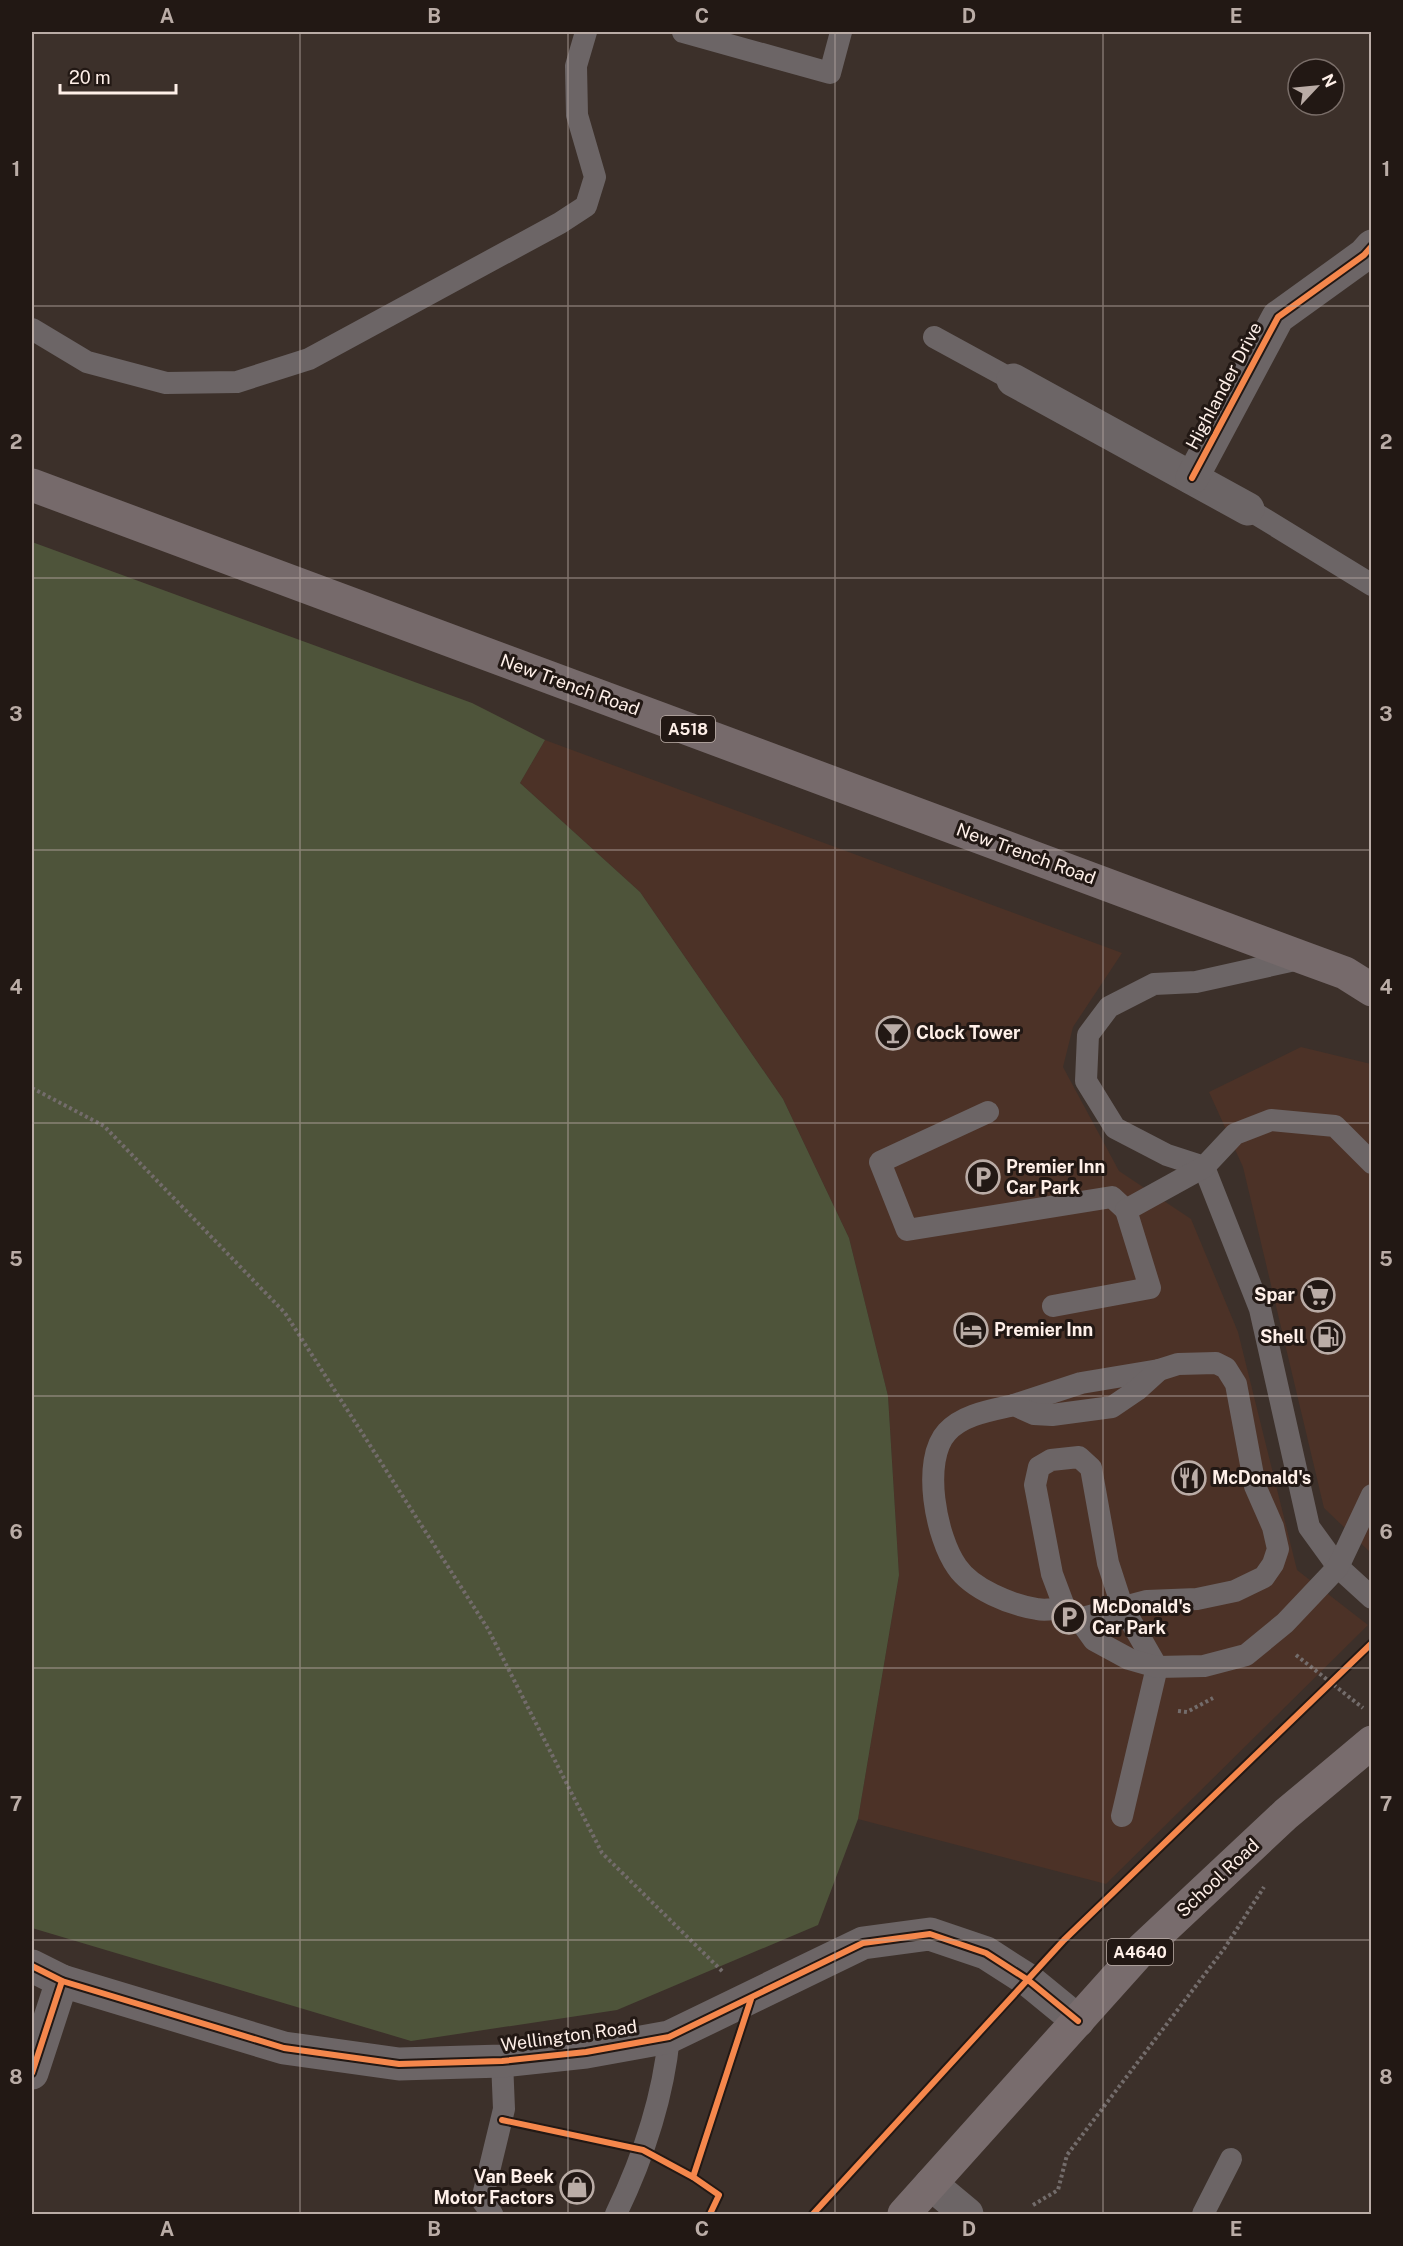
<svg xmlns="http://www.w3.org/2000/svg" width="1403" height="2246" font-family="'Public Sans',sans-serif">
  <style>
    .built { fill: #4c3227 }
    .green { fill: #4e543a }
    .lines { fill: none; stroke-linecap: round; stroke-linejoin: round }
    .path { stroke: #736c6b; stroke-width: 4; stroke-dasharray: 3 3; stroke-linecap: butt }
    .service { stroke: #6c6566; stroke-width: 22 }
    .minor { stroke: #6c6566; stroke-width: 33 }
    .tertiary { stroke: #6c6566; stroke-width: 33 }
    .primary { stroke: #786c6d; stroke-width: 33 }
    .trunk { stroke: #766a6b; stroke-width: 33 }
    .cycleway-casing { stroke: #221814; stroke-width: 10 }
    .cycleway { stroke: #f5874c; stroke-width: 6 }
    .grid { fill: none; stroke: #baaca6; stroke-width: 1.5; stroke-opacity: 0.55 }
    .labels { text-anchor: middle; stroke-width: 6; stroke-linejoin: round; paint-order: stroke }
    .shield { fill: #221814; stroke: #bcaea8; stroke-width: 1.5 }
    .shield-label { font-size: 16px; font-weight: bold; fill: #feefe8 }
    .street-label { font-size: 18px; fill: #feefe8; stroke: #221814 }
    .poi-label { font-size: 18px; font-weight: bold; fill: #feefe8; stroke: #221814; text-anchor: start }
    .neatline { fill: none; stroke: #baaca6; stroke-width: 2 }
    .grid-label { font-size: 20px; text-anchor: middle; font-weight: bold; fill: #baaca6 }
  </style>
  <rect width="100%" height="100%" fill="#3c302a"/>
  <g class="built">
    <path d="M545,740L1122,953L1073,1027L1063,1067L1119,1171L1191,1219L1238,1332L1297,1570L1368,1625L1106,1884L858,1819L899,1575L888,1396L849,1238L783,1099L640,892L520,783Z"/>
    <path d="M1301,1047L1371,1064V1553L1324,1508L1243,1167L1209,1092Z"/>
  </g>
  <path class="green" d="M32,542L472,703L545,740L520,783L640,892L783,1099L849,1238L888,1396L899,1575L858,1819L818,1925L617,2010L411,2041L32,1928Z"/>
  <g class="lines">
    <g class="path">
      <path d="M32,1088L104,1126L285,1313L488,1629L602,1853L723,1972"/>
      <path d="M1296,1655L1363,1708"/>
      <path d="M1178,1711L1187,1712L1213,1698"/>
      <path d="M693,2177L735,2046"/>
      <path d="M1033,2205L1058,2190L1067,2155L1224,1949L1264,1887"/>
    </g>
    <g class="service">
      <path d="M683,32L830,73L841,32"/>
      <path d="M32,329L87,362L166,383L237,382L309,359L560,223L586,206L595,177L577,115L576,66L586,32"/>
      <path d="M934,337L1013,380"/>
      <path d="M1248,509L1372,585"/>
      <path d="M988,1112L880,1162L907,1230L1112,1197L1126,1210"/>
      <path d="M1204,1167L1260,1309L1309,1527L1338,1567L1372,1598"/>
      <path d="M1204,1167L1167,1155L1115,1128L1086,1081L1088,1035L1109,1007L1154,984L1196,982L1304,958"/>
      <path d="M1053,1306L1150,1288L1126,1210L1204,1167L1235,1134L1271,1120L1335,1126L1372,1163"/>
      <path d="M1014,1405L1081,1383L1159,1370"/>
      <path d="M1064,1606C1055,1609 1046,1611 1037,1609C1011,1605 972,1589 957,1567C936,1538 921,1460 947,1432C963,1414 993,1410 1014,1405L1034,1414L1052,1415L1112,1407L1137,1390L1159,1370L1178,1364L1216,1363L1226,1368L1236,1384L1255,1486L1273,1527L1278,1549L1273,1564L1264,1577L1235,1591L1197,1599L1147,1601L1079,1619L1064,1606L1052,1574L1035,1485L1039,1467L1051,1460L1079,1457L1091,1468L1108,1563L1122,1606L1157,1667L1122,1816"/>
      <path d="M1079,1619L1094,1640L1129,1659L1157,1667L1204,1666L1246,1655L1285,1623L1338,1567L1372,1495"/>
      <path d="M492,2214L482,2200L504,2109L502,2061"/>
      <path d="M616,2214C643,2158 663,2099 669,2037"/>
      <path d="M1203,2214L1231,2159"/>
    </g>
    <g class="minor">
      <path d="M1013,380L1248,509"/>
      <path d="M1192,478L1278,317L1364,255L1372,246"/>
      <path d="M32,2073L62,1981"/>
    </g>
    <g class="tertiary">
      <path d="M32,1966L62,1981L284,2048L399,2064L502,2061L586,2052L669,2037L863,1943L930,1934L986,1953L1028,1980L1078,2021"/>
      <path d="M931,2184L967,2214"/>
    </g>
    <path class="primary" d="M904,2214L1142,1949L1286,1814L1372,1742"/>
    <path class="trunk" d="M32,485L1304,958L1345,973L1372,990"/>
    <defs>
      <g id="cycleway">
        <path d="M1192,478L1278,317L1364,255L1372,246"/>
        <path d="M32,1966L62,1981L284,2048L399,2064L502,2061L586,2052L669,2037L863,1943L930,1934L986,1953L1028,1980L1078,2021"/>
        <path d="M32,2073L62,1981"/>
        <path d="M502,2120L643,2150L693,2177L719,2195L710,2214"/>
        <path d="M693,2177L751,1999"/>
        <path d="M813,2214L1064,1940L1372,1643"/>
      </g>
    </defs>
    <use href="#cycleway" class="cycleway-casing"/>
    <use href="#cycleway" class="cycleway"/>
  </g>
  <path class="grid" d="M300,32V2214M568,32V2214M835,32V2214M1103,32V2214M32,306H1372M32,578H1372M32,850H1372M32,1123H1372M32,1396H1372M32,1668H1372M32,1940H1372"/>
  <defs>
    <symbol id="bar-ring" viewBox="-11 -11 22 22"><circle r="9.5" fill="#221814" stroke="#baaca6" stroke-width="1.5"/><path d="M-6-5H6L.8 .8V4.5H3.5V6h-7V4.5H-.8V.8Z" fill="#baaca6"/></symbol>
    <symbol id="parking-ring" viewBox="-11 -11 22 22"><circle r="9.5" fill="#221814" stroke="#baaca6" stroke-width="1.5"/><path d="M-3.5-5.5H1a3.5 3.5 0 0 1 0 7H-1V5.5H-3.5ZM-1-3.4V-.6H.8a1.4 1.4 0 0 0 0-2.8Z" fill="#baaca6"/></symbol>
    <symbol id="supermarket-ring" viewBox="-11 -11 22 22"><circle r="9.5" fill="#221814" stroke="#baaca6" stroke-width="1.5"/><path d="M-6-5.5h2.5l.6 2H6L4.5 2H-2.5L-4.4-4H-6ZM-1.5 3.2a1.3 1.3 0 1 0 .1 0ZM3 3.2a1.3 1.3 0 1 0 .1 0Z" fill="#baaca6"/></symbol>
    <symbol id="hotel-ring" viewBox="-11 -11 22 22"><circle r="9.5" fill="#221814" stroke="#baaca6" stroke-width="1.5"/><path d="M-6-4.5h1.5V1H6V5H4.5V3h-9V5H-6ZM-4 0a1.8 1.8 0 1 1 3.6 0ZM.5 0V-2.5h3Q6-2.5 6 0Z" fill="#baaca6"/></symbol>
    <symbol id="fuel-ring" viewBox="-11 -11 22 22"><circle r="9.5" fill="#221814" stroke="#baaca6" stroke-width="1.5"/><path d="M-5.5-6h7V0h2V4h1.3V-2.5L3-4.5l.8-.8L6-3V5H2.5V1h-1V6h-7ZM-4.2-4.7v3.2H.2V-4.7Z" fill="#baaca6"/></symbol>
    <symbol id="restaurant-ring" viewBox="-11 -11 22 22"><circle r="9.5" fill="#221814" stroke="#baaca6" stroke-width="1.5"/><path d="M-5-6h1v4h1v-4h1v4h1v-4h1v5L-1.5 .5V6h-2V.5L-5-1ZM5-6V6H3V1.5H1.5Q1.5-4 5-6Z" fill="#baaca6"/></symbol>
    <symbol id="shop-ring" viewBox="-11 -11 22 22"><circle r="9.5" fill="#221814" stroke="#baaca6" stroke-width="1.5"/><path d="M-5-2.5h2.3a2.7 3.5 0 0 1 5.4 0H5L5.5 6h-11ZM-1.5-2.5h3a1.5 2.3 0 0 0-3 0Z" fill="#baaca6"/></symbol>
  </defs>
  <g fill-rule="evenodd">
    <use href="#bar-ring" x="874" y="1014" width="38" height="38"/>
    <use href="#parking-ring" x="964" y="1158" width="38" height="38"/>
    <use href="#supermarket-ring" x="1299" y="1276" width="38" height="38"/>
    <use href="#hotel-ring" x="952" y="1311" width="38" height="38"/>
    <use href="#fuel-ring" x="1309" y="1318" width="38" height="38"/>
    <use href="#restaurant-ring" x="1170" y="1459" width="38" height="38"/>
    <use href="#parking-ring" x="1050" y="1598" width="38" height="38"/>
    <use href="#shop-ring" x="558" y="2168" width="38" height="38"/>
  </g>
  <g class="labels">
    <g class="shield">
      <rect x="661" y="716" width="54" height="26" rx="4.5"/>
      <rect x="1107" y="1939" width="66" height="26" rx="4.5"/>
    </g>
    <g class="shield-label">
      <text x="688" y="735">A518</text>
      <text x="1140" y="1958">A4640</text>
    </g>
    <g class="street-label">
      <text transform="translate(1224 386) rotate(-62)" y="6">Highlander Drive</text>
      <text transform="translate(570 685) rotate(20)" y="6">New Trench Road</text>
      <text transform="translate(1026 854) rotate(20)" y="6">New Trench Road</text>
      <text transform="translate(1218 1878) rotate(-43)" y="6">School Road</text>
      <text transform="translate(569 2036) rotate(-8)" y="6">Wellington Road</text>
    </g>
    <g class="poi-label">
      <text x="916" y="1039">Clock Tower</text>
      <text x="1006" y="1173">Premier Inn<tspan x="1006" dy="21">Car Park</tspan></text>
      <text x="1295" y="1301" text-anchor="end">Spar</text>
      <text x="994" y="1336">Premier Inn</text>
      <text x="1305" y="1343" text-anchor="end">Shell</text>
      <text x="1212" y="1484">McDonald's</text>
      <text x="1092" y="1613">McDonald's<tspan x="1092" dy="21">Car Park</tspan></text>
      <text x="554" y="2183" text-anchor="end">Van Beek<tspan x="554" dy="21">Motor Factors</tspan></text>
    </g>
  </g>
  <rect width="1403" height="2246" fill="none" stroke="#221814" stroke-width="66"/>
  <g transform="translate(1316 87) rotate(64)"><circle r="28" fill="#221814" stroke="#7a6e69" stroke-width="1.5"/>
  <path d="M0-4.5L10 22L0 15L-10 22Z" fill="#baaca6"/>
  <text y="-9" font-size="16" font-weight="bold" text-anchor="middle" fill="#feefe8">N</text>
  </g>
  <path d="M60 84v9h116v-9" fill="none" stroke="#feefe8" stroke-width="3"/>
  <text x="69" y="84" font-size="18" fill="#feefe8" stroke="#221814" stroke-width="4.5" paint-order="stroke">20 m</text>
  <rect x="33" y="33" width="1337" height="2180" class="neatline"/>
  <g class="grid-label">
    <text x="167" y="23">A</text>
    <text x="434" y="23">B</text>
    <text x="702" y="23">C</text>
    <text x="969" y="23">D</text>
    <text x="1236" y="23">E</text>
    <text x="16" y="176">1</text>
    <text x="1386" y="176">1</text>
    <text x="16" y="449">2</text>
    <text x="1386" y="449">2</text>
    <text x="16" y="721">3</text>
    <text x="1386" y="721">3</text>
    <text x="16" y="994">4</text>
    <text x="1386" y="994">4</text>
    <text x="16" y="1266">5</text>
    <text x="1386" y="1266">5</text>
    <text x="16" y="1539">6</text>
    <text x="1386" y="1539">6</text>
    <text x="16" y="1811">7</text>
    <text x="1386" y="1811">7</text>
    <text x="16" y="2084">8</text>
    <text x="1386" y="2084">8</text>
    <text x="167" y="2236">A</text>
    <text x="434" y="2236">B</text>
    <text x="702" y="2236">C</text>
    <text x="969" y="2236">D</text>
    <text x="1236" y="2236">E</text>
  </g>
</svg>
